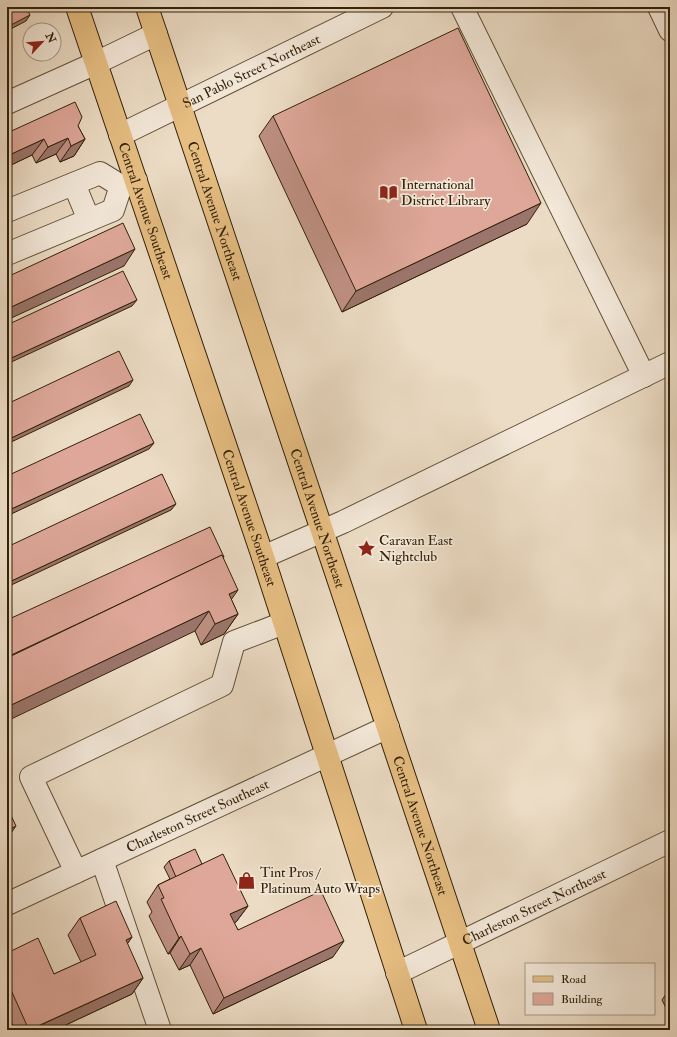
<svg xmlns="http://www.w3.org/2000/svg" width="677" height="1037" font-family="'IM FELL Double Pica',serif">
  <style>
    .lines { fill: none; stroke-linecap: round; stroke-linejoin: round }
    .minor-casing { stroke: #605038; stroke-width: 24 }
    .major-casing { stroke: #322109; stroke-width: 24 }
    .minor { stroke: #f3e8d9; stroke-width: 22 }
    .major { stroke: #e6be82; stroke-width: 22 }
    .wall { fill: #bf9084; stroke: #322109 }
    .shaded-wall { fill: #9b756b; stroke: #322109 }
    .building { fill: #dea799; stroke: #322109 }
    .labels { text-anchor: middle; stroke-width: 3.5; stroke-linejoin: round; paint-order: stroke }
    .street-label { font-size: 14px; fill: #322109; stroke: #f3e8d9 }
    .poi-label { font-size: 14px; fill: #322109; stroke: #f3e8d9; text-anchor: start }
  </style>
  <rect width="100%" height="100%" fill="#ecdcc5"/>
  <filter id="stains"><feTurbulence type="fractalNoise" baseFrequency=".005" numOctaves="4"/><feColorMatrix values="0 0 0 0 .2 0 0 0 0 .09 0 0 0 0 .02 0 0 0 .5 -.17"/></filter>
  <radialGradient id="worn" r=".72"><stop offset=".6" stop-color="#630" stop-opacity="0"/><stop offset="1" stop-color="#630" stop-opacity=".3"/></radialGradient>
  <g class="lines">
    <defs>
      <g id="minor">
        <path d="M462,7L644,376"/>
        <path d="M659,7L670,30"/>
        <path d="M7,103L96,63L156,34"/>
        <path id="s1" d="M120,135L382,7"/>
        <path d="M74,184L89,220"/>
        <path d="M7,211L100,173L121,186"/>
        <path d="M7,254L113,210L121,186L136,180"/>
        <path d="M263,557L343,522L670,363"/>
        <path d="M102,860L160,1030"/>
        <path d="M76,872L31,777L222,685L234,642L284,623"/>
        <path id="s2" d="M7,904L388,727"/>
        <path id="s3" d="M397,973L670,841"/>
      </g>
      <g id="major">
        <path id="s4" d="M77,7L263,557L416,1030"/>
        <path id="s5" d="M147,7L489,1030"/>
      </g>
    </defs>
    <use href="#minor" class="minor-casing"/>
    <use href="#major" class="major-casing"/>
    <use href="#minor" class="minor"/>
    <use href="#major" class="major"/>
  </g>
  <g class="wall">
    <path d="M273,116L527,224L342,312L259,136Z"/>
    <path d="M78,126L85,139L74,156L60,162L56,154L36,163L32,155L9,166L7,168V133Z"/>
    <path d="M223,557L231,599L238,614L224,634L201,645L195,631Z"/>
    <path d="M169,861L202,864L248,906L236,922L234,923L238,930L333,957L213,1014L190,965L179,970L170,953L168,954L149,916L152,912L147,902L158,885L170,879L164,867Z"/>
    <path d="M80,918L132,937L127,944L143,978L132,994L55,1030H7V953L54,974L81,962L68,935Z"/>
    <path d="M670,988V1016L662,1000Z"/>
  </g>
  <g class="shaded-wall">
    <path d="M30,15L26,21L7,31V25Z"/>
    <path d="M68,138L56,154L36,163L48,147Z"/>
    <path d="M44,139L32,155L9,166L7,168V156Z"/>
    <path d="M85,139L74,156L60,162L71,146Z"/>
    <path d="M541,203L527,224L342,312L356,291Z"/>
    <path d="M135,249L124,266L7,320V309Z"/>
    <path d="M137,300L132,306L7,364V360Z"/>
    <path d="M133,380L129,386L7,444V440Z"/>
    <path d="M154,443L149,449L7,516V511Z"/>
    <path d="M176,504L171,510L7,587V583Z"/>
    <path d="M224,557L219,563L7,661V657Z"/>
    <path d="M238,590L224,610L229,594Z"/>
    <path d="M209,611L195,631L7,721V707Z"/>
    <path d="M238,614L224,634L201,645L215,624Z"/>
    <path d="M16,826L7,839V832L8,830Z"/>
    <path d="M248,906L236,922L219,930L230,914Z"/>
    <path d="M181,936L170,953L168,954L179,938Z"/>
    <path d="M132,937L121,953L126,940Z"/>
    <path d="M344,941L333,957L213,1014L224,998Z"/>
    <path d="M201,948L190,965L179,970L190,954Z"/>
    <path d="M143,978L132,994L55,1030H30Z"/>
  </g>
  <g class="building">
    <path d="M7,7H26L30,15L9,26L11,23L7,14Z"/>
    <path d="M7,14L11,23L7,25Z"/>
    <path d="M458,28L541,203L356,291L273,116Z"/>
    <path d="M75,102L82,117L78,126L85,139L71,146L68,138L48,147L44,139L7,156V133Z"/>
    <path d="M7,157L10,164L7,166Z"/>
    <path d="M123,223L135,249L7,309V277Z"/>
    <path d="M123,271L137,300L7,360V325Z"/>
    <path d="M119,351L133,380L7,440V404Z"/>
    <path d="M140,414L154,443L7,511V476Z"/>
    <path d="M162,474L176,504L7,583V547Z"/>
    <path d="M210,527L224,557H223L222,555L90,618L7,657V620Z"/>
    <path d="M222,555L238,590L229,594L238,614L215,624L209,611L7,707V658Z"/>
    <path d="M7,807L16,826L8,830L7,827Z"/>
    <path d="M195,849L202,864L176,877L169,861Z"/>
    <path d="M223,854L248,906L230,914L238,930L321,891L344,941L224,998L201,948L190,954L181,936L179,938L161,899L164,898L158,885Z"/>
    <path d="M116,901L132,937L126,940L143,978L29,1030L7,981V953L38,938L54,974L96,955L80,918Z"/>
    <path d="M7,1013L15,1030H7Z"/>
    <path d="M639,1026L641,1030H632Z"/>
    <path d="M661,1027L663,1030H654Z"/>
    <path d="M216,1028L217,1030H210Z"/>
  </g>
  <defs>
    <symbol id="library-bare" viewBox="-9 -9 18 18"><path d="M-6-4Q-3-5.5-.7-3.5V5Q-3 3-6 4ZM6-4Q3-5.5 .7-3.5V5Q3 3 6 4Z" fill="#8f2418" stroke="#f3e8d9" stroke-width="2.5" paint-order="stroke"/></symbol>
    <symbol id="sight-bare" viewBox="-9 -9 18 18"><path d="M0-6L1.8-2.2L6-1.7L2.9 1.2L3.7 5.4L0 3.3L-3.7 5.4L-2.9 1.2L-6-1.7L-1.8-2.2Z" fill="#8f2418" stroke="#f3e8d9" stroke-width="2.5" paint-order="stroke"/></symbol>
    <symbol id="shop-bare" viewBox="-9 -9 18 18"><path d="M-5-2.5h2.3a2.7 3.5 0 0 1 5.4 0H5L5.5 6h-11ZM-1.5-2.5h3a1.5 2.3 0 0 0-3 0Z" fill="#8f2418" stroke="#f3e8d9" stroke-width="2.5" paint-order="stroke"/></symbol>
  </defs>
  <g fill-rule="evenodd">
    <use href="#library-bare" x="376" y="180" width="25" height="25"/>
    <use href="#sight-bare" x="354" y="536" width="25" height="25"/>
    <use href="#shop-bare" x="234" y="868" width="25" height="25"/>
  </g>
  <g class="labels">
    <g class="street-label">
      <text dy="5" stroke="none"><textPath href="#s1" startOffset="146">San Pablo Street Northeast</textPath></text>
      <text dy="5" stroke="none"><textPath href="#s4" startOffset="215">Central Avenue Southeast</textPath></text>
      <text dy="5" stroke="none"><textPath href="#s5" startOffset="215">Central Avenue Northeast</textPath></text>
      <text dy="5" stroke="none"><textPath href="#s4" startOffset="539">Central Avenue Southeast</textPath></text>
      <text dy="5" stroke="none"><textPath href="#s5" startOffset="539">Central Avenue Northeast</textPath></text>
      <text dy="5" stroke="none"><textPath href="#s2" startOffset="210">Charleston Street Southeast</textPath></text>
      <text dy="5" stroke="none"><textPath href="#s5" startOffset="863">Central Avenue Northeast</textPath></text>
      <text dy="5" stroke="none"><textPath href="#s3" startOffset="152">Charleston Street Northeast</textPath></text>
    </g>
    <g class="poi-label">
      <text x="401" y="189">International<tspan x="401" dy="16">District Library</tspan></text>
      <text x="379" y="545">Caravan East<tspan x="379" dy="16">Nightclub</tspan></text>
      <text x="260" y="877">Tint Pros /<tspan x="260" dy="16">Platinum Auto Wraps</tspan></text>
    </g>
  </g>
  <rect width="677" height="1037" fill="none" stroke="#ecdcc5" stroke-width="24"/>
  <rect x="8" y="8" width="661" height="1021" fill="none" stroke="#322109" stroke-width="2"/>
  <rect x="12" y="12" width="653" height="1013" fill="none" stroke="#322109"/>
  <rect x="525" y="963" width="130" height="52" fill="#f3e8d9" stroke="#a69886"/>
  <rect x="533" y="976" width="20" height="6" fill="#e6be82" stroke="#a69886"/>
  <text x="561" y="983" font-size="12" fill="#322109">Road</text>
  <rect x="533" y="993" width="20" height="12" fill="#dea799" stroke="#a69886"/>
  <text x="561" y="1003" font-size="12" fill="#322109">Building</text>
  <g transform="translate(42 42) rotate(64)"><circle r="19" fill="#f3e8d9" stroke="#a69886"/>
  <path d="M0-3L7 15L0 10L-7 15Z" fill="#8f2418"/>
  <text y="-6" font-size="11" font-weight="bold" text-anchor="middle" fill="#322109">N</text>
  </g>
  <rect width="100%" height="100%" filter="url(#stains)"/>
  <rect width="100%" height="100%" fill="url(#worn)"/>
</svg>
